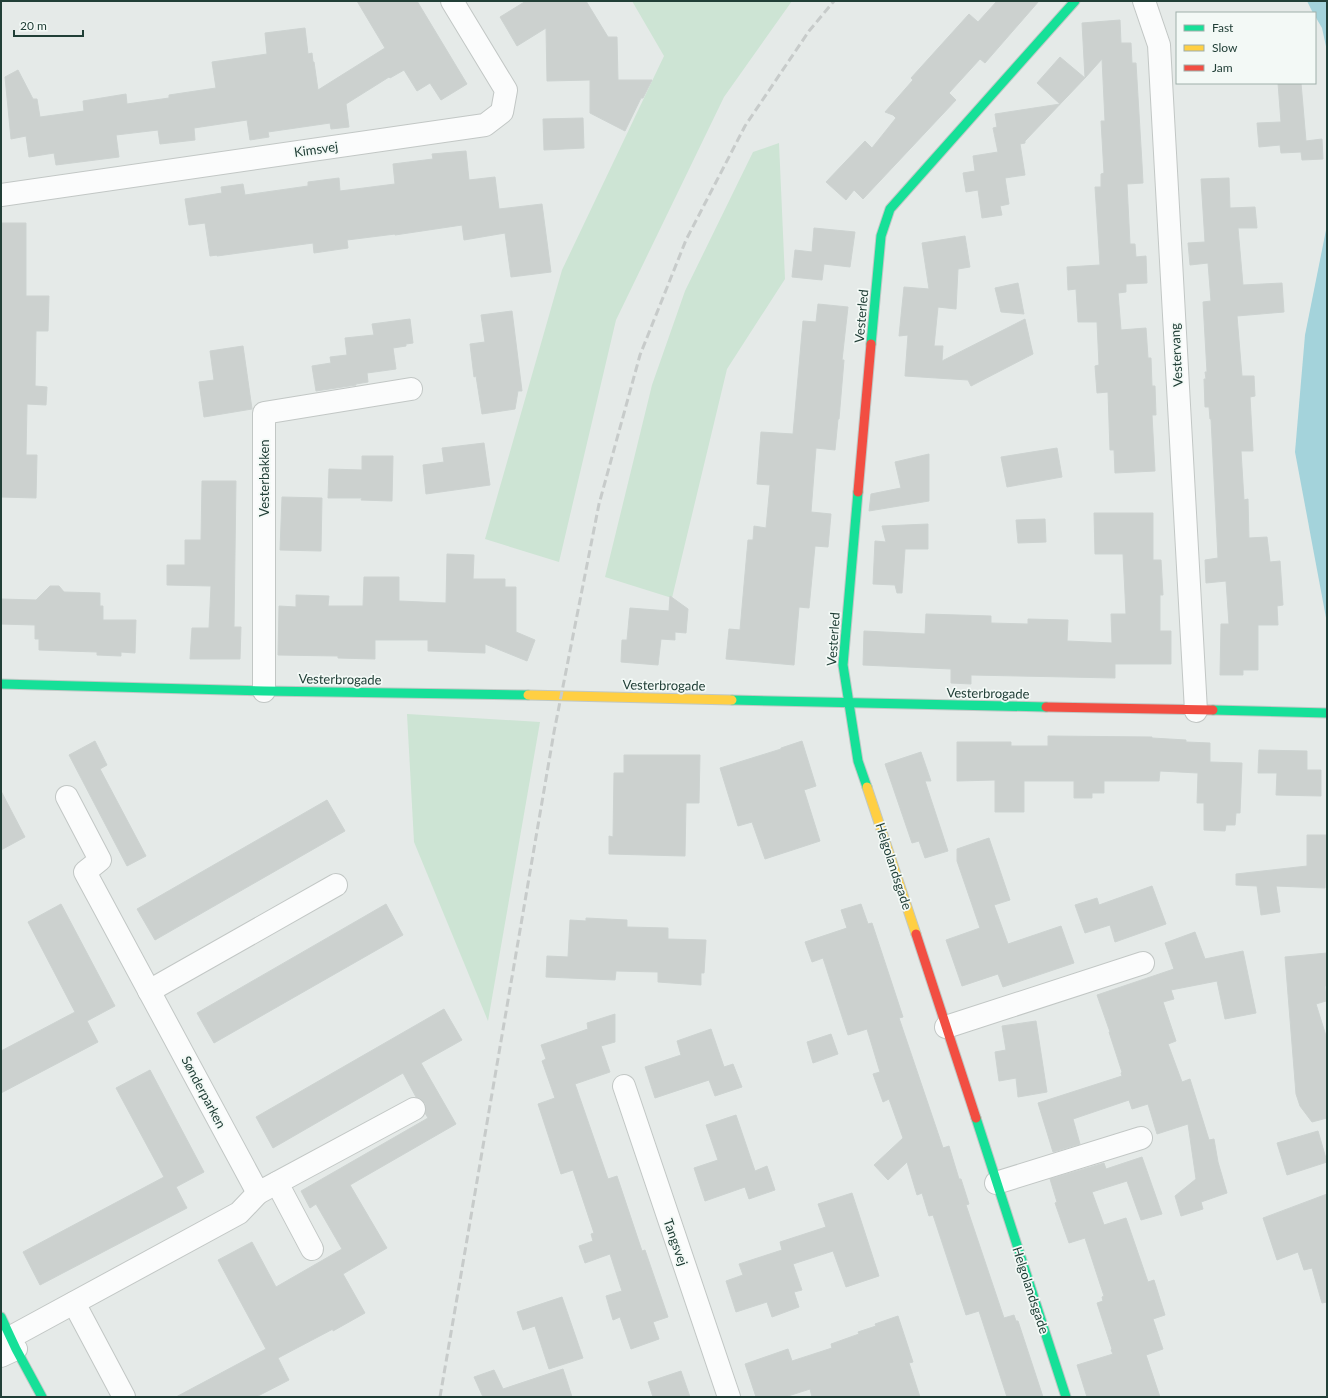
<svg xmlns="http://www.w3.org/2000/svg" width="1328" height="1398" font-family="Lato,sans-serif">
  <style>
    .green { fill: #cde4d4 }
    .water { fill: #a4d3db }
    .building { fill: #ccd1cf; stroke: #cdd3d1 }
    .lines { fill: none; stroke-linecap: round; stroke-linejoin: round }
    .street-casing { stroke: #c2c7c5; stroke-width: 24 }
    .fast-casing { stroke: #c0c8c5; stroke-width: 11 }
    .slow-casing { stroke: #c0c8c5; stroke-width: 11 }
    .jam-casing { stroke: #c0c8c5; stroke-width: 11 }
    .street { stroke: #fbfcfc; stroke-width: 22 }
    .fast { stroke: #16e098; stroke-width: 9 }
    .slow { stroke: #ffcf43; stroke-width: 9 }
    .jam { stroke: #f24e42; stroke-width: 9 }
    .rail { stroke: #c7cbca; stroke-width: 3; stroke-dasharray: 8 4; stroke-linecap: butt }
    .labels { text-anchor: middle; stroke-width: 3.5; stroke-linejoin: round; paint-order: stroke }
    .street-label { font-size: 13px; fill: #213f37; stroke: #f3f9f6 }
  </style>
  <rect width="100%" height="100%" fill="#e5eae8"/>
  <g class="green">
    <path d="M632,1H792L724,97L616,320L559,562L485,539L562,270L664,56Z"/>
    <path d="M779,143L785,279L727,369L672,598L605,577L652,385L685,291L753,152Z"/>
    <path d="M407,714L540,722L488,1021L414,842Z"/>
  </g>
  <g class="water">
    <path d="M1307,1H1327V51L1322,28L1315,16V13H1313Z"/>
    <path d="M1327,225V623L1295,452L1305,335Z"/>
  </g>
  <g class="building">
    <path d="M357,1H417L467,84L441,100L430,83L417,91L404,70L390,78L389,77L346,104L349,127L331,129L330,123L268,132L269,137L250,140L247,120L194,128L195,140L160,144L158,130L116,135L119,157L56,165L54,153L29,157L26,136L11,139L5,77L18,70L33,99H37L40,117L84,111L83,101L126,94L127,104L169,98V95L216,88L212,62L267,54L265,33L305,28L308,54L312,53L313,62H314L318,90L385,48Z"/>
    <path d="M526,1H586L608,37H617L618,80H652L643,98H641L625,131L590,113V80L547,81L546,28L517,46L500,17Z"/>
    <path d="M997,1H1039L985,63L980,59L949,93L956,100L863,199L854,190L846,200L826,182L865,141L872,148L896,118L893,115L885,112L913,80L911,78L969,14L978,22Z"/>
    <path d="M1120,20L1121,43H1131L1132,63H1136L1142,164L1143,183L1127,184L1130,244H1135L1136,257L1146,256L1147,283L1126,284V292L1118,293L1121,330L1146,328L1148,358H1151L1152,386H1155L1156,415H1152L1155,471L1115,473L1114,450H1110L1108,392L1097,393L1095,366L1099,365L1097,322H1078L1076,289L1068,290L1067,267L1100,265L1095,187H1101V174L1104,173L1101,121H1105L1102,59L1085,78L1082,23Z"/>
    <path d="M1060,57L1085,78L1025,141V143L1020,144L1025,175L1005,178L1009,204L1000,206L1002,215L982,218L978,190L966,192L963,173L975,171L973,156L998,152L993,128L997,127L995,114L1060,104L1037,83Z"/>
    <path d="M1278,83H1301L1306,141L1322,139L1323,159L1302,160L1301,152L1281,153L1280,145L1259,147L1257,123L1281,122Z"/>
    <path d="M583,118L584,148L544,150L543,119Z"/>
    <path d="M466,151L469,180L495,177L499,209L542,204L551,272L511,277L505,233L464,240L462,225L395,235V234L347,240L348,248L314,253L313,243L217,256V255L210,256L205,223L189,225L185,199L222,193L221,187L243,184L245,195L308,186V182L339,178L340,191L395,184L393,164L433,159L432,154Z"/>
    <path d="M1229,178L1230,208L1255,207L1257,228H1238L1243,285L1282,283L1284,312L1237,316L1242,376H1254L1255,396L1250,397L1253,451H1241L1244,500L1248,499L1249,538L1267,537L1270,562L1280,561L1283,605L1277,606L1278,625H1258V670H1243V675H1220L1221,624H1229L1226,581L1206,583L1205,560L1218,558L1211,419H1210L1209,407H1205L1204,379H1206L1205,372H1207L1203,302L1211,301L1208,263L1190,265L1188,243L1205,242L1201,179Z"/>
    <path d="M1,223H26V296H49L48,331H36L35,386L47,387L46,405L27,404L26,455H37L36,498L1,497Z"/>
    <path d="M814,228L855,232L850,267L824,264L822,280L792,277L795,250L812,252Z"/>
    <path d="M965,236L970,267L958,269L956,309L938,307L934,346H943L942,361L1025,319L1033,354L971,386L968,380L905,376L908,335L899,336L904,287L929,289L922,243Z"/>
    <path d="M1018,283L1024,314L1001,312L995,288Z"/>
    <path d="M818,304L848,307L842,360H844L839,419H838L835,450L816,448L811,512L831,514L828,547L815,546L809,608L799,607L794,665L726,659L729,629L740,630L748,540H753L754,526L766,528L770,485L757,484L761,432L793,434L803,321L816,322Z"/>
    <path d="M512,311L522,391H518L515,409L482,414L476,376L474,377L470,344L485,342L481,315Z"/>
    <path d="M410,319L413,343L406,344V346L393,348L396,369L367,373L368,382L356,384V385L316,391L312,366L331,363L330,357L347,355L345,338L374,335L372,324Z"/>
    <path d="M243,346L252,409L204,417L199,382L214,380L210,351Z"/>
    <path d="M484,443L490,485L426,494L423,465L444,462L442,448Z"/>
    <path d="M1057,448L1062,477L1007,487L1001,457Z"/>
    <path d="M929,454V501L869,511L871,494L901,488L895,462Z"/>
    <path d="M362,456H393L392,501L361,500L362,498H328L329,469L362,470Z"/>
    <path d="M202,481H236L234,627H241L240,659H190L192,628H209L211,586L167,585V565H185V540H201Z"/>
    <path d="M282,497L322,498L321,551L280,550Z"/>
    <path d="M1094,513H1153V560H1161L1163,595H1160V631H1171V664H1115V678L971,675V684L951,683V669L863,665L864,631L925,634L926,614L991,616V623L1028,624V619L1068,620L1067,641L1112,643L1111,614H1126L1123,554H1095Z"/>
    <path d="M1045,519L1046,542L1018,543L1016,520Z"/>
    <path d="M928,524V549H905L902,593H897L895,585L873,584L875,541L886,542L882,526Z"/>
    <path d="M447,554L474,555L473,579H505V587H516V632L535,640L527,661L485,644V653L428,651V640H375V659L338,658V656L278,655L279,606L296,607V595L329,596L328,606H363L364,577H399V601L446,603Z"/>
    <path d="M50,586H59L64,592L100,593V606H103V620H136L135,653L121,652V656L97,655V652L39,650V639H35V625L1,624V599L36,600Z"/>
    <path d="M670,596L688,609L686,633L675,632V640L661,639L658,665L621,662L622,640H627L630,608L669,611Z"/>
    <path d="M1048,736L1152,737V738L1186,740V742L1210,743V762L1242,763L1240,813H1236L1235,825H1226L1225,831L1204,830V803H1197L1198,773L1160,771L1159,781H1104V793H1092V798H1074V781H1024V812H995V780L957,781V742H1011V746H1048Z"/>
    <path d="M95,741L107,765L100,769L146,856L127,866L69,755Z"/>
    <path d="M802,741L816,786L804,790L820,841L765,859L752,822L738,826L720,768L781,749V748Z"/>
    <path d="M1259,750L1307,751V770H1321V796L1276,795L1277,773H1258Z"/>
    <path d="M921,752L931,781H925L948,851L925,858L919,841L912,843L885,764Z"/>
    <path d="M624,755H700L699,803H686L685,856L609,854V836L613,837L614,773H624Z"/>
    <path d="M1,791L25,837L1,850Z"/>
    <path d="M327,800L345,831L155,940L137,909Z"/>
    <path d="M1307,835H1327V860H1326L1325,888L1276,886L1280,912L1261,915L1257,886L1236,885V874L1307,866Z"/>
    <path d="M989,838L1010,900L994,905L1008,944L1061,926L1074,963L1003,987L998,974L962,986L946,940L980,928L957,861V849Z"/>
    <path d="M1152,886L1166,924L1115,942L1110,925L1085,933L1075,905L1097,898L1099,905Z"/>
    <path d="M61,904L115,1006L87,1021L98,1042L1,1093V1051L75,1012L28,922Z"/>
    <path d="M386,904L403,935L214,1043L197,1013Z"/>
    <path d="M861,904L868,924L872,923L903,1017L899,1018L943,1148L949,1146L959,1179H961L969,1204L966,1205L1004,1318L1014,1315L1016,1321H1018L1043,1397H1007L979,1311L966,1315L933,1215L929,1216L922,1193L917,1195L907,1162L888,1180L874,1165L903,1138L889,1099L883,1102L873,1074L880,1072L867,1029L848,1035L823,958L812,962L805,942L847,928L841,910Z"/>
    <path d="M586,918L627,920V927L668,928V939L706,940L704,973H701V985L658,982V972L616,971L615,980L546,977L547,956L568,957L570,920L586,921Z"/>
    <path d="M1195,932L1205,959L1243,951L1256,1013L1225,1019L1217,981L1171,990L1174,999L1163,1002L1176,1041L1168,1044L1182,1082L1190,1079L1209,1140L1214,1139L1218,1162L1227,1193L1201,1202L1203,1209L1181,1216L1175,1196L1196,1179L1188,1124L1157,1134L1148,1104L1132,1109L1129,1100L1073,1119L1080,1144L1053,1152L1038,1103L1122,1076L1121,1073L1122,1072L1109,1032H1110L1097,995L1174,969L1165,943Z"/>
    <path d="M1327,953V986H1325L1326,1001L1316,1004L1327,1039V1118L1312,1122L1300,1106L1296,1094L1285,957Z"/>
    <path d="M444,1009L462,1040L421,1063L456,1124L350,1185L387,1248L343,1274L365,1313L333,1331V1329L278,1358L289,1380L256,1397H176L266,1349L218,1260L252,1242L276,1287L342,1249L316,1204L310,1208L301,1191L428,1118L425,1113L426,1109L425,1103L421,1099L416,1097L403,1073L273,1148L256,1117Z"/>
    <path d="M615,1014V1042L601,1046L610,1072L575,1084L608,1179L617,1176L642,1251L645,1250L668,1317L653,1322L659,1339L631,1349L620,1317L613,1320L606,1296L622,1291L610,1254L585,1263L579,1246L593,1241L591,1234L594,1233L573,1170L561,1174L538,1104L555,1098L542,1061L546,1059L541,1045L588,1029L587,1023Z"/>
    <path d="M1036,1021L1047,1092L1018,1097L1016,1078L999,1081L995,1052L1006,1050L1002,1026Z"/>
    <path d="M711,1029L724,1067L733,1064L742,1087L715,1096L709,1080L655,1098L645,1067L681,1055L677,1041Z"/>
    <path d="M831,1034L838,1054L813,1063L807,1042Z"/>
    <path d="M150,1070L204,1172L176,1187L187,1208L40,1285L23,1252L164,1177L116,1088Z"/>
    <path d="M736,1115L755,1171L767,1166L775,1190L749,1199L745,1187L705,1201L694,1168L718,1160L706,1125Z"/>
    <path d="M1318,1131L1327,1162L1287,1175L1277,1143Z"/>
    <path d="M1142,1157L1162,1214L1141,1220L1127,1181L1092,1192L1104,1225L1126,1218L1148,1282L1154,1280L1165,1315L1153,1319L1163,1349L1146,1355L1160,1397H1087L1077,1365L1113,1354L1111,1350L1112,1349L1097,1303L1103,1301L1102,1297L1104,1296L1085,1238L1069,1243L1055,1203L1057,1202L1050,1179L1104,1163L1106,1169Z"/>
    <path d="M852,1193L879,1276L846,1287L833,1251L793,1264L802,1290L794,1292L799,1307L772,1317L767,1302L736,1312L726,1281L743,1275L739,1264L782,1250L780,1242L826,1227L818,1204Z"/>
    <path d="M1327,1194V1302L1322,1303L1312,1268L1304,1270L1298,1252L1277,1260L1263,1218Z"/>
    <path d="M562,1297L583,1358L549,1369L535,1326L523,1330L517,1312Z"/>
    <path d="M898,1316L913,1362L909,1363L920,1397H812L810,1389L785,1397H756L745,1364L788,1349L792,1361L832,1348L831,1344L859,1334L858,1332L876,1326L875,1324Z"/>
    <path d="M563,1369L572,1397H483L474,1377L494,1370L503,1389Z"/>
    <path d="M681,1371L690,1397H653L648,1382Z"/>
  </g>
  <g class="lines">
    <defs>
      <g id="street">
        <path d="M1144,1L1159,45L1196,711"/>
        <path d="M1,195L485,125L502,112L506,90L452,1"/>
        <path d="M264,691V413L411,389"/>
        <path d="M67,797L100,860L85,872L258,1193L414,1109"/>
        <path d="M149,991L336,885"/>
        <path d="M946,1027L1143,963"/>
        <path d="M624,1086L729,1397"/>
        <path d="M277,1183L312,1249"/>
        <path d="M996,1183L1141,1138"/>
        <path d="M74,1303L124,1397"/>
        <path d="M11,1337L239,1213L258,1193"/>
        <path d="M1,1356L16,1349"/>
      </g>
      <g id="fast">
        <path d="M871,344L881,236L890,209L1075,1"/>
        <path d="M858,492L843,665L858,761L867,787"/>
        <path d="M1,684L264,691L528,695"/>
        <path d="M732,700L1046,707"/>
        <path d="M1213,710L1327,713"/>
        <path d="M976,1118L1066,1397"/>
        <path d="M1,1317L16,1349L42,1397"/>
      </g>
      <g id="slow">
        <path d="M528,695L732,700"/>
        <path d="M867,787L916,934"/>
      </g>
      <g id="jam">
        <path d="M858,492L871,344"/>
        <path d="M1046,707L1213,710"/>
        <path d="M916,934L976,1118"/>
      </g>
    </defs>
    <use href="#street" class="street-casing"/>
    <use href="#fast" class="fast-casing"/>
    <use href="#slow" class="slow-casing"/>
    <use href="#jam" class="jam-casing"/>
    <use href="#street" class="street"/>
    <use href="#fast" class="fast"/>
    <use href="#slow" class="slow"/>
    <use href="#jam" class="jam"/>
    <path class="rail" d="M440,1397L554,732L599,504L640,355L686,240L745,126L809,31L834,1"/>
  </g>
  <g class="labels">
    <g class="street-label">
      <text transform="translate(316 149) rotate(-8)" y="5">Kimsvej</text>
      <text transform="translate(861 316) rotate(-85)" y="5">Vesterled</text>
      <text transform="translate(1176 355) rotate(-93)" y="5">Vestervang</text>
      <text transform="translate(264 478) rotate(-90)" y="5">Vesterbakken</text>
      <text transform="translate(833 639) rotate(-86)" y="5">Vesterled</text>
      <text transform="translate(340 679) rotate(1)" y="5">Vesterbrogade</text>
      <text transform="translate(664 685) rotate(1)" y="5">Vesterbrogade</text>
      <text transform="translate(988 693) rotate(1)" y="5">Vesterbrogade</text>
      <text transform="translate(894 866) rotate(72)" y="5">Helgolandsgade</text>
      <text transform="translate(204 1092) rotate(62)" y="5">Sønderparken</text>
      <text transform="translate(676 1242) rotate(71)" y="5">Tangsvej</text>
      <text transform="translate(1031 1290) rotate(72)" y="5">Helgolandsgade</text>
    </g>
  </g>
  <rect width="1328" height="1398" fill="none" stroke="#213f37" stroke-width="4"/>
  <rect x="1176" y="12" width="140" height="72" fill="#f3f9f6" stroke="#9fafaa"/>
  <rect x="1184" y="25" width="20" height="6" fill="#16e098" stroke="#9fafaa"/>
  <text x="1212" y="32" font-size="12" fill="#213f37">Fast</text>
  <rect x="1184" y="45" width="20" height="6" fill="#ffcf43" stroke="#9fafaa"/>
  <text x="1212" y="52" font-size="12" fill="#213f37">Slow</text>
  <rect x="1184" y="65" width="20" height="6" fill="#f24e42" stroke="#9fafaa"/>
  <text x="1212" y="72" font-size="12" fill="#213f37">Jam</text>
  <path d="M14 30v6h69v-6" fill="none" stroke="#213f37" stroke-width="2"/>
  <text x="20" y="30" font-size="12" fill="#213f37" stroke="#f3f9f6" stroke-width="3" paint-order="stroke">20 m</text>
</svg>
